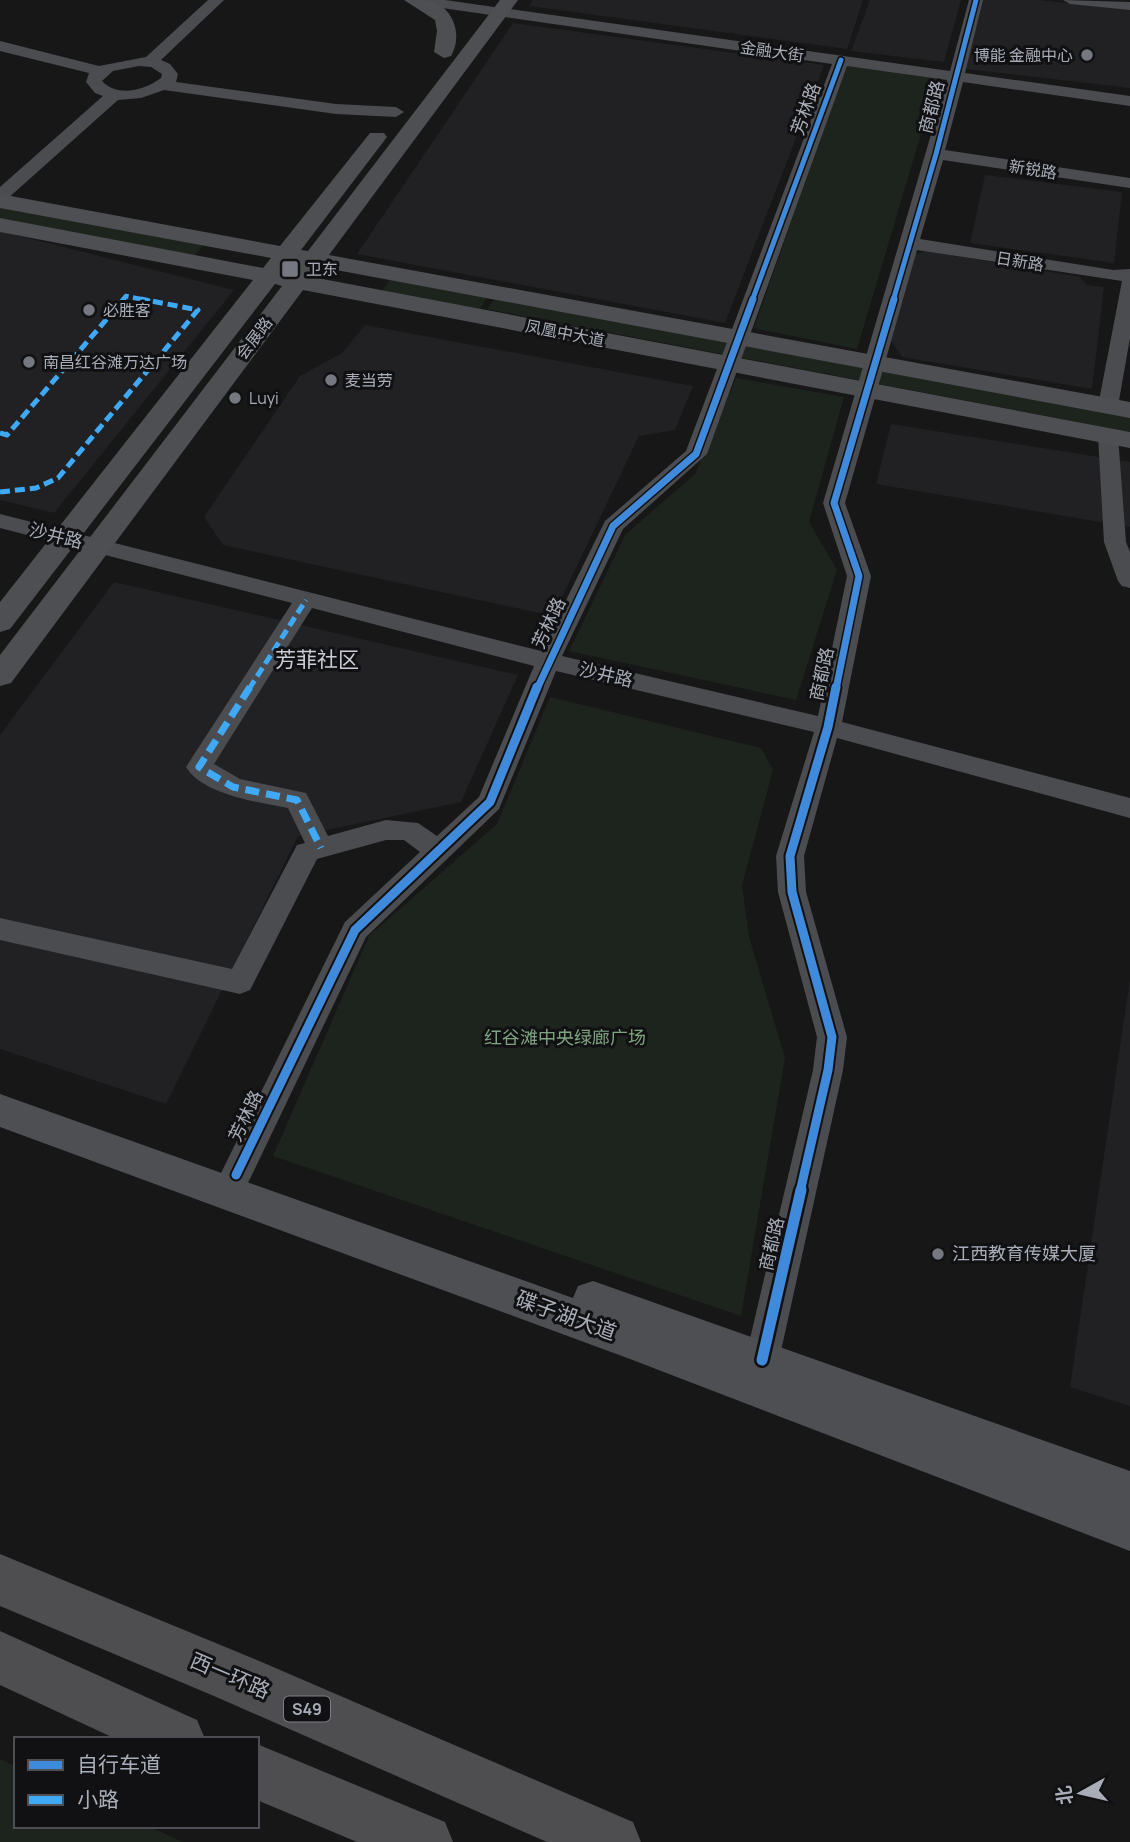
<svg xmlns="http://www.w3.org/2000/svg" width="1130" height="1842" font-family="Manrope,'Noto Sans SC',sans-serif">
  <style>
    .built { fill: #212123 }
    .green { fill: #1d241e }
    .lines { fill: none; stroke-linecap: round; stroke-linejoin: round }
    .minor { fill: #4b4c50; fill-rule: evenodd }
    .major { fill: #4d4f52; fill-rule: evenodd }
    .highway { fill: #4e4e51; fill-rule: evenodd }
    .quiet-far2 { stroke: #3fa9f5; stroke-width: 4.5; stroke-dasharray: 9 4.5; stroke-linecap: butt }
    .quiet-far1 { stroke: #3fa9f5; stroke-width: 5; stroke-dasharray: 10 5; stroke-linecap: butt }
    .quiet { stroke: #3fa9f5; stroke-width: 7; stroke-dasharray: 14 7; stroke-linecap: butt }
    .cycleway-far3-casing { stroke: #111113; stroke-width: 8 }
    .cycleway-far2-casing { stroke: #111113; stroke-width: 10 }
    .cycleway-far1-casing { stroke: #111113; stroke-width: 13 }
    .cycleway-casing { stroke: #111113; stroke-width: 16 }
    .cycleway-far3 { stroke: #408adc; stroke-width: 5 }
    .cycleway-far2 { stroke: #408adc; stroke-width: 7 }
    .cycleway-far1 { stroke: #408adc; stroke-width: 9 }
    .cycleway { stroke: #408adc; stroke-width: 11 }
    .poi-dot { fill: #757880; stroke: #111113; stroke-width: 2.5 }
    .labels { text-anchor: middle; stroke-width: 6; stroke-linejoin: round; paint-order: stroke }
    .far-street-label { font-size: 16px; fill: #a8adb8; stroke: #111113 }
    .far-poi-label { font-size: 16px; fill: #a8adb8; stroke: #111113; text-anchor: start }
    .shield { fill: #111113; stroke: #7b7e86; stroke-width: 2 }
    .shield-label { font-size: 16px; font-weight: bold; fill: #a8adb8 }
    .street-label { font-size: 18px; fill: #a8adb8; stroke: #111113 }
    .park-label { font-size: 18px; fill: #7fa381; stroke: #111113 }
    .poi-label { font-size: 18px; fill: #a8adb8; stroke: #111113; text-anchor: start }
    .quarter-label { font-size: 21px; fill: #c9ccd4; stroke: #111113 }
    .near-street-label { font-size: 21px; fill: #a8adb8; stroke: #111113 }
  </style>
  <rect width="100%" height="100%" fill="#171717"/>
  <g class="built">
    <path d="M533,0H863L847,49L529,6Z"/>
    <path d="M870,0H961L944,62L851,51Z"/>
    <path d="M983,0H1039L1130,10V88L965,69Z"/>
    <path d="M513,23L824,65L725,323L357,254Z"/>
    <path d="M985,175L1122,192L1114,263L970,243Z"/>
    <path d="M0,231L234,290L54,513L0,500Z"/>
    <path d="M927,251L1080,277L1087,285L1104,287L1092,389L902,357L889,338L906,256Z"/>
    <path d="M365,325L693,386L675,430L639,436L553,616L223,545L204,517L300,376L342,353Z"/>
    <path d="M891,424L1130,462V527L876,484Z"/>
    <path d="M114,582L518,675L461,802L298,836L166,1104L0,1049V735Z"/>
    <path d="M1130,979V1406L1070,1387Z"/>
  </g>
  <g class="green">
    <path d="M846,66L938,77L857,349L754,328Z"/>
    <path d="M0,204L206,242L193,257L0,221Z"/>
    <path d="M392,277L490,293L480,309L381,292Z"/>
    <path d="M498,295L1130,415V432L487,309Z"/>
    <path d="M736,378L844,397L809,522L837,570L796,700L569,651L625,535L695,474Z"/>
    <path d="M550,697L761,748L773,770L742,885L749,937L785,1058L741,1316L273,1156L369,936L497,824Z"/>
    <path d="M0,1759L16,1767V1826H148L183,1842H0Z"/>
  </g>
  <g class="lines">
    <g class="minor">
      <path d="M208,0H224L161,60L170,64L178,74L176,82L336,104L396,107L404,112L396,117L336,114L164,90L141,98L118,100L6,200L0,201V187L103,96L95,93L86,82L89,73L0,51V41L99,66L146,57ZM139,66L151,67L162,74L161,78C145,90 118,98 102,81L113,71Z"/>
      <path d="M407,0H445L950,71L969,0H983L965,73L1130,96V106L963,82L945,150L1130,178V188L943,160L920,239L1113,270L1130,269V338L1118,406L1115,410H1101L1098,406L1122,281L917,250L845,503L871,576L842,722L1130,798V818L837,738L804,856L806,892L847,1037L843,1070L779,1360L774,1372L762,1376L750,1372L745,1360L813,1070L817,1037L778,892L776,856L814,732L556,671L499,809L366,937L247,1185L236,1189L225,1185L220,1175L345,922L420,852L404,840H386L317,859L250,990L240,994L0,940V918L232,969L297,845L305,843L288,808C258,802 203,795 186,767L292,603L0,528V514L541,651L605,521L686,451L832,64L414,4ZM847,66L947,80L823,503L847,576L818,716L562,656L623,529L707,454ZM312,608L534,666L479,797L437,836L418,823L386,820L328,836L306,793L240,779L214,764Z"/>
      <path d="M1063,0L1130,2V10L1070,4Z"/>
      <path d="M1108,430L1115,432L1118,436L1126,542L1130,552V588L1122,586L1118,581L1104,542L1098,436L1101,432Z"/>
    </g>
    <g class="major">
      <path d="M404,0C413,0 423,0 432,1C454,9 463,36 451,56L444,58L434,52L437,31L435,20Z"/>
      <path d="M500,0H518L329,255L1130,402V418L320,267L312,277L1130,432V448L303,290L11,683L0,686V655L282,286L275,284L10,629L0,632V602L253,280L0,232V218L263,268L271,258L0,208V194L280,246L370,133H384L387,137L384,141L301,250L308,251ZM292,262L299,263L291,273L284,272Z"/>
      <path d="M0,1094L573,1298L578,1286L593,1281L1130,1471V1551L630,1359L0,1127Z"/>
    </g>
    <g class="highway">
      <path d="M0,1554L252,1658L633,1822L641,1842H547L214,1696L0,1606Z"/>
      <path d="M0,1631L197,1720L205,1739H116L0,1685Z"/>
      <path d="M257,1744L445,1822L453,1842H357L257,1800Z"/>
    </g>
    <path class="quiet-far2" d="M122,301L126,296L150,301"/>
    <g class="quiet-far1">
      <path d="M0,433L7,435L124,299"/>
      <path d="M0,492L36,488L58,478L198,310L141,299"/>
      <path d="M249,689L306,600"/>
    </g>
    <path class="quiet" d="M250,687L199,767L233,787L297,800L321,848"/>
    <defs>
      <g id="cycleway-far3">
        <path d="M752,301L841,60"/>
        <path d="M893,301L936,154L976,0"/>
      </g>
      <g id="cycleway-far2">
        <path d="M537,689L613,526L696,454L753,299"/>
        <path d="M836,689L859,576L834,503L894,299"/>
      </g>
      <g id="cycleway-far1">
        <path d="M236,1175L355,930L490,802L537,687"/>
        <path d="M800,1192L828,1070L832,1037L792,892L790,856L828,727L836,687"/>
      </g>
      <path id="cycleway" d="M762,1360L801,1190"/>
    </defs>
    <use href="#cycleway-far3" class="cycleway-far3-casing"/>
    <use href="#cycleway-far2" class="cycleway-far2-casing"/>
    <use href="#cycleway-far1" class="cycleway-far1-casing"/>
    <use href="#cycleway" class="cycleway-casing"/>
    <use href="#cycleway-far3" class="cycleway-far3"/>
    <use href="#cycleway-far2" class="cycleway-far2"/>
    <use href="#cycleway-far1" class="cycleway-far1"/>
    <use href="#cycleway" class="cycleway"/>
  </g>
  <g class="poi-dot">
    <circle cx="1087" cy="55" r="7"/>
    <rect x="281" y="260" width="18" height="18" rx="3.5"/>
    <circle cx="89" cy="310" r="7"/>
    <circle cx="29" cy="362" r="7"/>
    <circle cx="331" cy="380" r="7"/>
    <circle cx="235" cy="398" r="7"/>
    <circle cx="938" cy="1254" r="7"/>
  </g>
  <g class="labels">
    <g class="far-street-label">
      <text transform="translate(772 51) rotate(8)" y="6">金融大街</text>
      <text transform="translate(1033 169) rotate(9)" y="6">新锐路</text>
      <text transform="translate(1020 261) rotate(9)" y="6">日新路</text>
      <text transform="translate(565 333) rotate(11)" y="6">凤凰中大道</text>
      <text transform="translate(254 338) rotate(-53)" y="6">会展路</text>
    </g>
    <g class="far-poi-label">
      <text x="1073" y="61" text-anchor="end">博能 金融中心</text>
      <text x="306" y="275">卫东</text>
      <text x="103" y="316">必胜客</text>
      <text x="43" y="368">南昌红谷滩万达广场</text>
      <text x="345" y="386">麦当劳</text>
      <text x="249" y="404">Luyi</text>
    </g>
    <rect class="shield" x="284" y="1696.5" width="46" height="25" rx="5"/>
    <g class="shield-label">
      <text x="307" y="1715">S49</text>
    </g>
    <g class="street-label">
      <text transform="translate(932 107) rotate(-76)" y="6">商都路</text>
      <text transform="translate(806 109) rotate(-70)" y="6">芳林路</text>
      <text transform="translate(56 536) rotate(14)" y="6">沙井路</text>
      <text transform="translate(549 623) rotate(-65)" y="6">芳林路</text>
      <text transform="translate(822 674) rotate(-78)" y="6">商都路</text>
      <text transform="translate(606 675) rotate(13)" y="6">沙井路</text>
      <text transform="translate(246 1116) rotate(-64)" y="6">芳林路</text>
      <text transform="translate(772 1244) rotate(-77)" y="6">商都路</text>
    </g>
    <g class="park-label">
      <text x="565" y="1044">红谷滩中央绿廊广场</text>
    </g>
    <g class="poi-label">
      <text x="952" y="1260">江西教育传媒大厦</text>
    </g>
    <g class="quarter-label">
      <text x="317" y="667">芳菲社区</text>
    </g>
    <g class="near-street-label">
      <text transform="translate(566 1316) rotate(20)" y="7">碟子湖大道</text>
      <text transform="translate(230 1676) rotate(23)" y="7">西一环路</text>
    </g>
  </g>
  <rect x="14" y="1737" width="245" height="91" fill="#111113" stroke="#4d4f55" stroke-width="2"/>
  <rect x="28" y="1760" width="35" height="10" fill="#408adc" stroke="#4d4f55" stroke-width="2"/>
  <text x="77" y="1772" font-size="21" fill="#a8adb8">自行车道</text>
  <rect x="28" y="1795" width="35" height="10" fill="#3fa9f5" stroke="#4d4f55" stroke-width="2"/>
  <text x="77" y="1807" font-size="21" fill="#a8adb8">小路</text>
  <g transform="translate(1081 1793) rotate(262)" stroke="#111113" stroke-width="5" paint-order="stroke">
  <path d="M0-5L12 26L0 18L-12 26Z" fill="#a8adb8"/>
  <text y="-10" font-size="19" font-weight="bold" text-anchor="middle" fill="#a8adb8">北</text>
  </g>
</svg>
